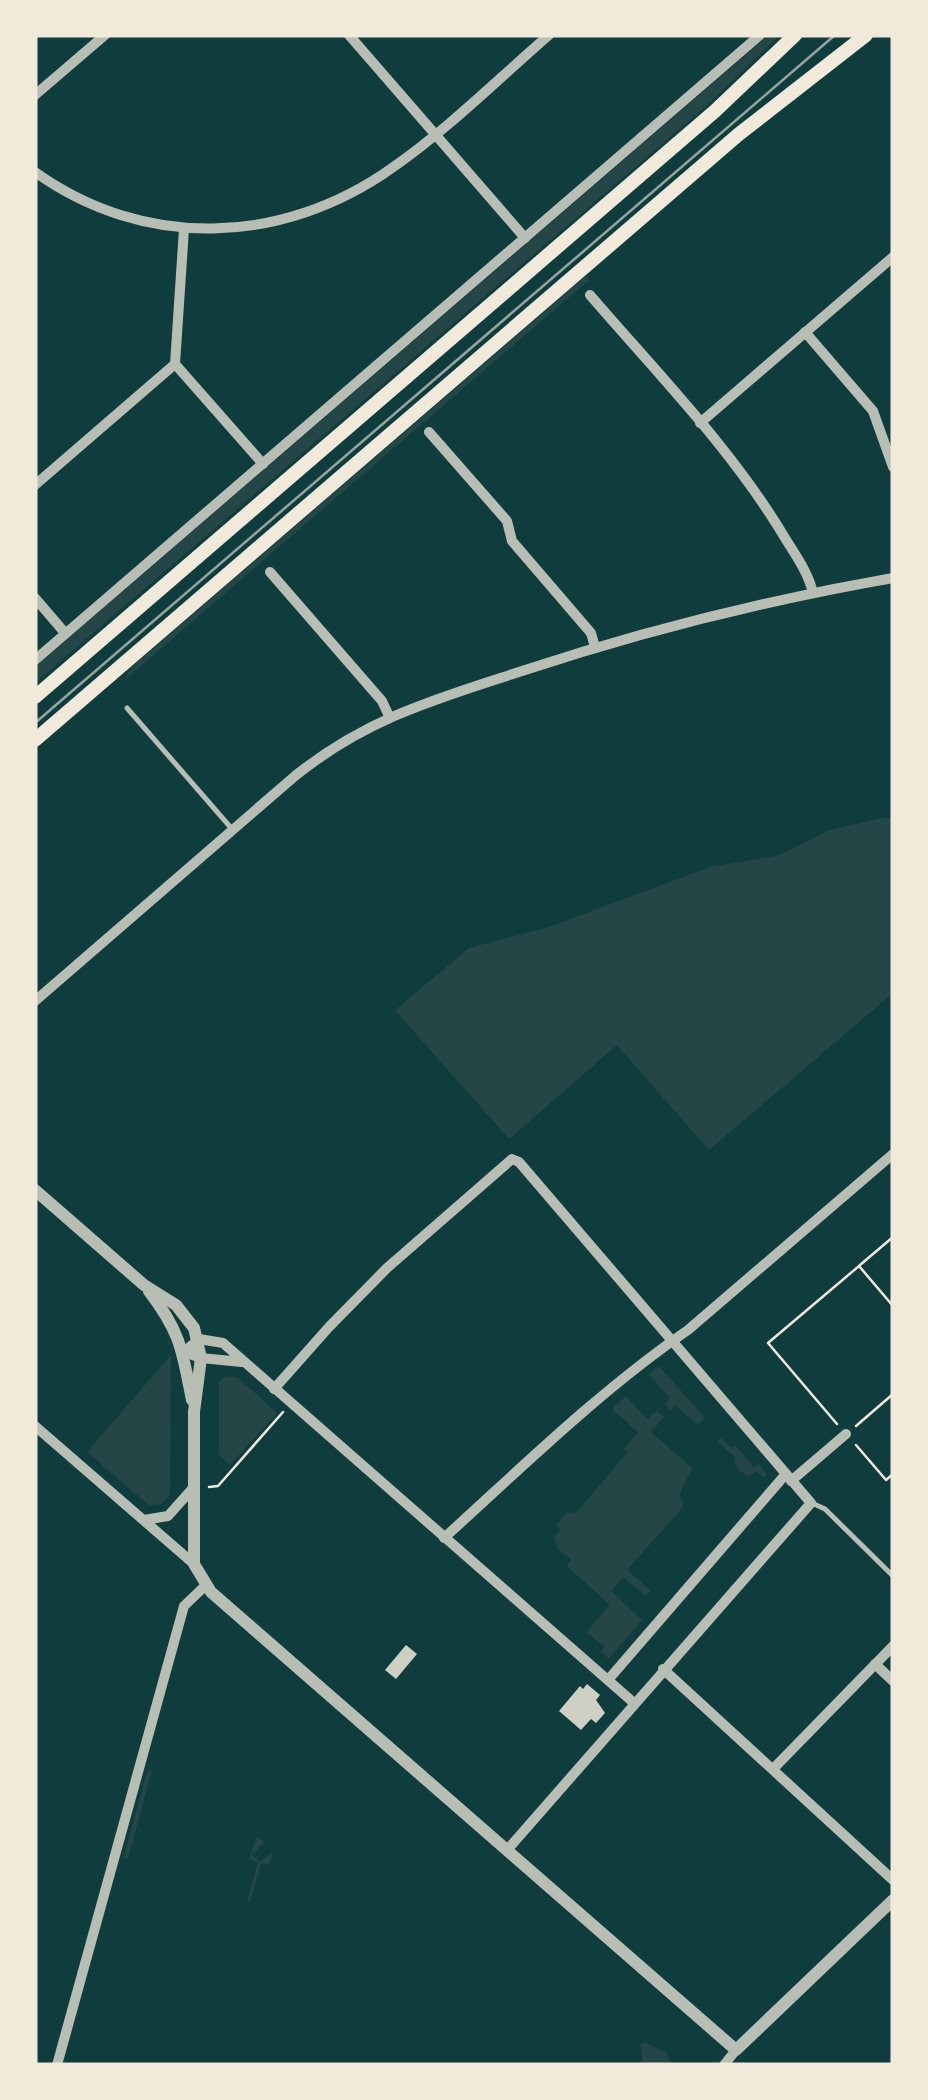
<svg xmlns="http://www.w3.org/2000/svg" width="928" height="2100" font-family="Montserrat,sans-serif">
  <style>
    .green { fill: #244646 }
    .building { fill: #cfcfc3 }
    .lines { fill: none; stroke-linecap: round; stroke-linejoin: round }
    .path { stroke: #f1e9da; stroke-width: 2.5 }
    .service { stroke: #b8beb3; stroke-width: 5 }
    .minor { stroke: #b8beb3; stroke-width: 10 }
    .tertiary { stroke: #b8beb3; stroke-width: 12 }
    .secondary { stroke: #f1e9da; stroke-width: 14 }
    .tram { stroke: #97a49c; stroke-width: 2.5 }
  </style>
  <rect width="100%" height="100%" fill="#0f3d3e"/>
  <g class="green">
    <path d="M769,35H780L710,103L35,683V667Z"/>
    <path d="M586,276L589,280L122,682L133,666Z"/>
    <path d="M883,818H893V993L709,1150L617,1045L509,1139L395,1010L469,948L549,927L710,867L780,855L829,830Z"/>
    <path d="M171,1355L170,1494L162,1504L149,1505L87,1452Z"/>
    <path d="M659,1366L705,1418L698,1425L675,1405L670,1411L665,1403L670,1398L649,1374Z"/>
    <path d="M226,1376L237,1377L277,1413L230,1465L219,1455V1382Z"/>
    <path d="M626,1396L647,1419L657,1411L664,1417L651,1432L692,1468L680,1494L683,1507L627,1570L651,1591L646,1596L623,1577L611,1591L642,1620L609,1659L601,1652L604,1647L587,1632L610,1605L567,1566L571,1560L557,1548L554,1537L561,1530L556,1525L567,1512L576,1513L627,1453L624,1449L638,1432L612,1409Z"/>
    <path d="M721,1438L731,1448L735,1445L754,1467L758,1464L767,1474L764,1478L756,1471L749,1476L740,1471L734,1462L736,1458L718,1442Z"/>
    <path d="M148,1769L152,1770L128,1859L123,1858Z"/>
    <path d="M257,1836L264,1842L252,1855L260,1862L273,1851L269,1865L261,1863L250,1902L247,1901L258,1862L249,1859Z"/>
    <path d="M644,2042L667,2053L671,2065H643L640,2045Z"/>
  </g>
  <g class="building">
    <path d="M406,1645L417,1654L396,1679L385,1670Z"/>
    <path d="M587,1684L600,1695L596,1700L605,1713L596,1723L591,1719L581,1730L559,1711L580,1686L583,1689Z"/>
  </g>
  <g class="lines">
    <g class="path">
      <path d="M860,1265L893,1237"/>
      <path d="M837,1424L768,1343L859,1266L893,1306"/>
      <path d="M856,1426L893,1394"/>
      <path d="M856,1445L886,1480L893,1474"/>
      <path d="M209,1487L218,1486L283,1412"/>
    </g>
    <g class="service">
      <path d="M127,708L232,829"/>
      <path d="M814,1504L825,1509L893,1576"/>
    </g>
    <g class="minor">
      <path d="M349,35L525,238"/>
      <path d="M35,95L105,35"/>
      <path d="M35,172C144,250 282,246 392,168C448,129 498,79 549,35"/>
      <path d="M184,229L175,364L263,464"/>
      <path d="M590,295C657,373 732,449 785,538C796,556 808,572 813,593"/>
      <path d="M805,332L873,411L893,467"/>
      <path d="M700,423L893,257"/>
      <path d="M429,432L507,521L512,541L591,633L595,647"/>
      <path d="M35,485L175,364"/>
      <path d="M270,572L382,701L389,716"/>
      <path d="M35,598L65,633"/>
      <path d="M35,660L760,35"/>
      <path d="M35,1001L295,776C367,718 436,699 522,671C643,631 767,600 893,578"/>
      <path d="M242,1362L201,1358L184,1352L199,1339L223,1343L634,1703"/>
      <path d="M274,1389L329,1327L387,1268L512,1159L519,1162L811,1503L508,1849"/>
      <path d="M35,1426L194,1564"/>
      <path d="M791,1481L846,1434"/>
      <path d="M144,1520L168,1516L193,1488"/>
      <path d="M444,1538C521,1468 602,1389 688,1330L893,1154"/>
      <path d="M875,1664L893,1681"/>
      <path d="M663,1669L893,1880"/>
      <path d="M608,1680L785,1475"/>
      <path d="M773,1769L893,1646"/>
      <path d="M57,2065L184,1606L205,1586"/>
      <path d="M724,2065L736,2050"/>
    </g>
    <g class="tertiary">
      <path d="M35,1190L144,1285L176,1305L194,1328L201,1358L194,1412V1564L211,1592L736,2050L893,1900"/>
      <path d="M149,1291C181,1333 182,1350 192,1400"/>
    </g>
    <g class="secondary">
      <path d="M35,697L715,111L795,35"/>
      <path d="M35,740L739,134L866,35"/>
    </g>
    <path class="tram" d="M35,723L835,35"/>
  </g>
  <rect width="928" height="2100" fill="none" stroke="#f1e9da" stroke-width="75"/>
</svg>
